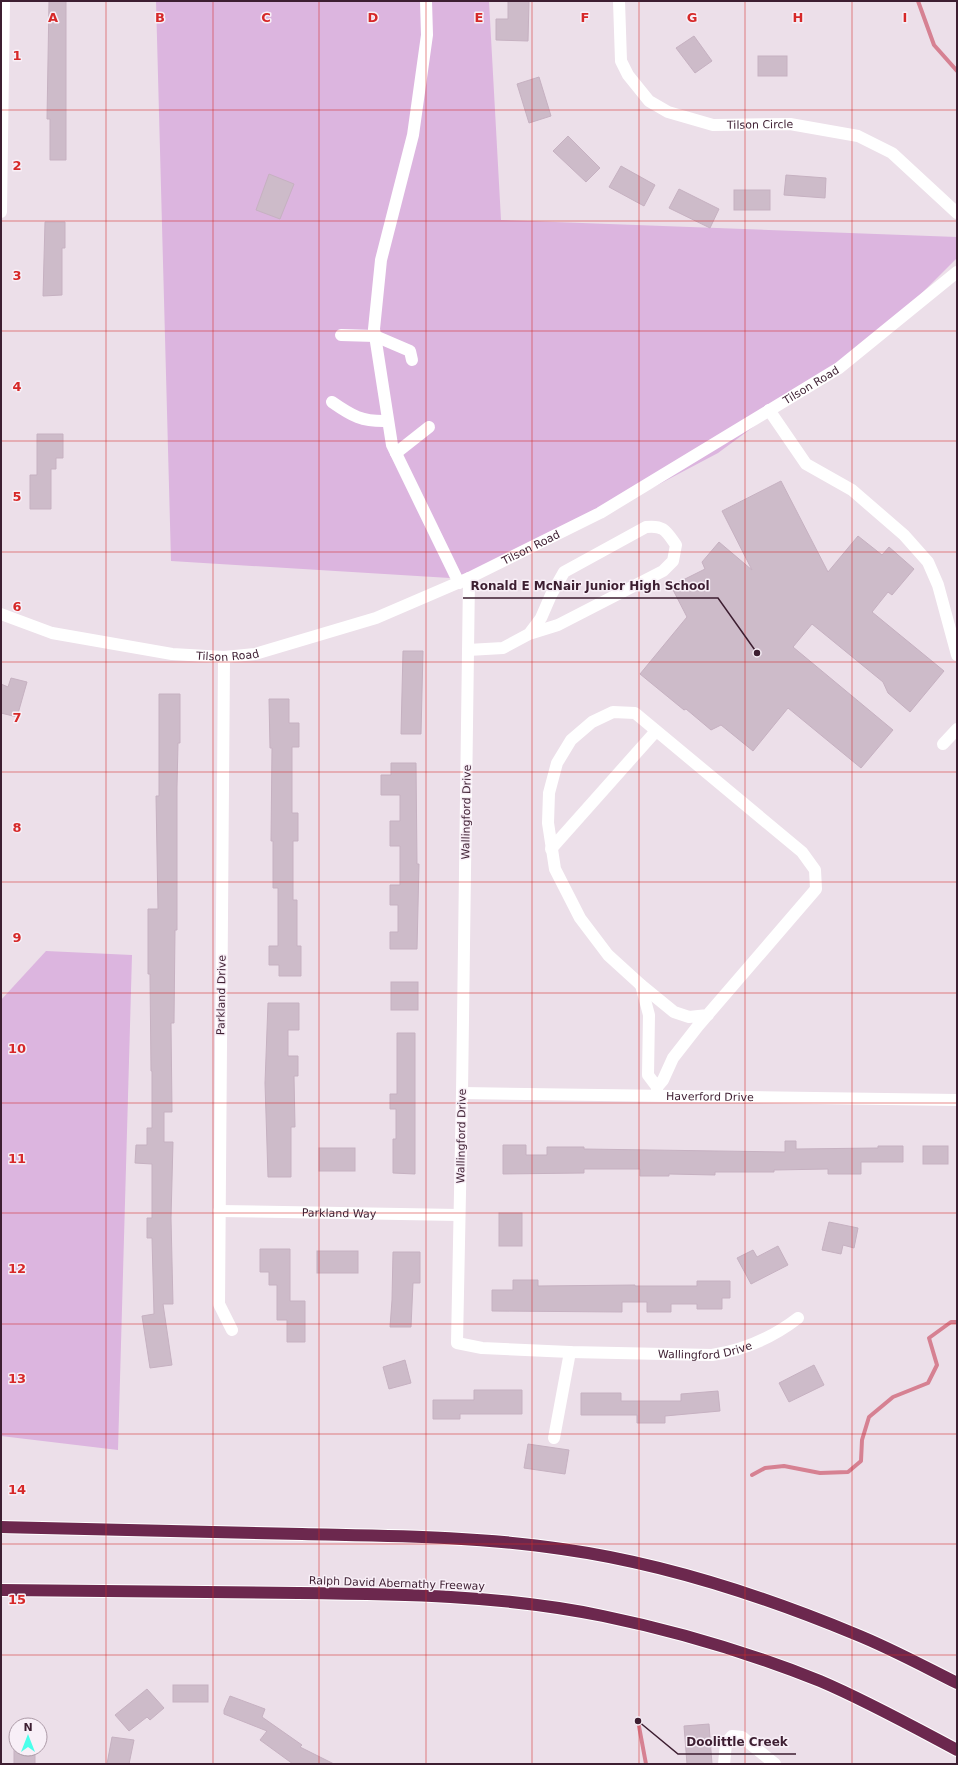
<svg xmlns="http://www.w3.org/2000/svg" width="958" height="1765" font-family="'DejaVu Sans',sans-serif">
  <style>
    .green { fill: #dcb5df }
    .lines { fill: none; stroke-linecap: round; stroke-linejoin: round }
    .stream { stroke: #d68192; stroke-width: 4 }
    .building { fill: #cdbbc9; stroke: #c6b1c1 }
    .highway-casing { stroke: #fff; stroke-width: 14 }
    .minor { stroke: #fff; stroke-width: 12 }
    .highway { stroke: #6c284e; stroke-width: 12 }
    .grid { fill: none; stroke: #d62828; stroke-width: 1; stroke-opacity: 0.55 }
    .labels { text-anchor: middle; stroke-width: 3; stroke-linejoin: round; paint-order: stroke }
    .street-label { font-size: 11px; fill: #3d1e31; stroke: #f8eff7 }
    .grid-label { font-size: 13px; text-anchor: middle; font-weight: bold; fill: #d62828; stroke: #f8eff7; stroke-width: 3; stroke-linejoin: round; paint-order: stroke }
    .leader { fill: none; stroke: #3d1e31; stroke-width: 1.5 }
    .callout-dot { fill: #3d1e31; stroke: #f8eff7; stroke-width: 1.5 }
    .callout-label { font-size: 12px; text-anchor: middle; font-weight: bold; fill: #3d1e31; stroke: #f8eff7; stroke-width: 3; stroke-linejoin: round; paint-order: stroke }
  </style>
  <rect width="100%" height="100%" fill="#ecdfe9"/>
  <g class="green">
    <path d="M156,1H489L501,220L957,237V258L888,327L718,453L565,534L466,579L171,561Z"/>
    <path d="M46,951L132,955L118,1450L1,1436V1000Z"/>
  </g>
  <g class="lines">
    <g class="stream">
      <path d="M918,1L934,45L957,71"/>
      <path d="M752,1475L765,1468L784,1466L820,1473L848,1472L861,1461L862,1440L869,1417L893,1397L928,1383L937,1365L929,1338L951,1322H957"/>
      <path d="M638,1721L646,1764"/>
    </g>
  </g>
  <g class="building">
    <path d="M49,1H66V160H50V119H47Z"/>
    <path d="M508,1H529L528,41L496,40V19H508Z"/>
    <path d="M694,36L712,61L695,73L676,48Z"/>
    <rect x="758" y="56" width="29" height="20"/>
    <path d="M539,77L551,116L529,123L517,84Z"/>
    <path d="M568,136L600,168L586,182L553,151Z"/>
    <path d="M621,166L655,185L644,206L609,187Z"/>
    <path d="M269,174L294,184L280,219L256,210Z"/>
    <path d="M786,175L826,178L825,198L784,195Z"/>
    <path d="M679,189L719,209L710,228L669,208Z"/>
    <rect x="734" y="190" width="36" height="20"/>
    <path d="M45,222H65V248H62V295L43,296Z"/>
    <path d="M37,434H63V458H56V469H51V509H30V475H37Z"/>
    <path d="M781,481L828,572L858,536L882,555L889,547L914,569L892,595L888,592L872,612L944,671L910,712L888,693L883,682L812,624L793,647L893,730L861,768L788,708L753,751L721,725L711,730L686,709L684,710L640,674L687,617L671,586L705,569L702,562L719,542L752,570L722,511Z"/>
    <path d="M403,651H423L421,734H401Z"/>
    <path d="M11,678L27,682L17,717L1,713V684L8,687Z"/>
    <path d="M159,694H180V743H178L177,787V930H175L174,1023H171L172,1112H164V1142H173L171,1218L173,1304H163L172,1365L150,1368L142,1316L154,1314L152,1238H147V1218H152V1164L135,1163L136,1145H147V1128H152V1071H151L150,974H148V909H158L156,796H159Z"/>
    <path d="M269,699H289V723H299V747H292V813H298V841H293V900H297V946H301V976H279V965H269V946H278V888H273V841H271L272,748H270Z"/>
    <path d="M391,763H416L417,864H419L417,949H390V932H398V905H390V885H400V846H390V821H400V795H381V775H391Z"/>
    <rect x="391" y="982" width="27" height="28"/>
    <path d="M268,1003H299V1030H288V1056H298V1076H294L295,1127H291V1177H268L265,1083Z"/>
    <path d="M397,1033H415V1174L393,1173V1139H396V1109H390V1094H397Z"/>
    <path d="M785,1141H796V1149L878,1148V1146H903V1162H861V1174H828V1169L774,1170V1172H715V1175L669,1174V1176H640V1169H584V1173L503,1174V1145H526V1155H547V1147H584V1149L785,1152Z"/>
    <rect x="923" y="1146" width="25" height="18"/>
    <rect x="319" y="1148" width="36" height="23"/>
    <rect x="499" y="1213" width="23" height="33"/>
    <path d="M829,1222L858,1228L854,1248L843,1245L841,1254L822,1250Z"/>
    <path d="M778,1246L788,1265L751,1284L737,1258L753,1250L757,1257Z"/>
    <path d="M260,1249H290V1301H305V1342H287V1320H277V1285H269V1272H260Z"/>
    <rect x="317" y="1251" width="41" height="22"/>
    <path d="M393,1252H420V1283H413L411,1327H390L392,1300Z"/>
    <path d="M513,1280H538V1286L635,1285V1286H697V1281H730V1298H722V1309H697V1304H671V1312H647V1302H622V1312L492,1311V1290H513Z"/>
    <path d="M405,1360L411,1383L389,1389L383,1367Z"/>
    <path d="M814,1365L824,1385L789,1402L779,1383Z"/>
    <path d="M474,1390H522V1414H460V1419H433V1400H474Z"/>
    <path d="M718,1391L720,1411L665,1416V1423H637V1415H581V1393H621V1401H681V1394Z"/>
    <path d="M528,1444L569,1450L565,1474L524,1468Z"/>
    <rect x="173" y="1685" width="35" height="17"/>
    <path d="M147,1689L164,1708L150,1720L147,1717L129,1731L115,1715Z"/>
    <path d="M230,1696L265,1709L262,1717L302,1745L300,1747L334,1764H293L260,1740L267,1731L224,1714V1710Z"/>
    <path d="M709,1724L712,1764H687L684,1726Z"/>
    <path d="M112,1737L134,1740L129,1764H107Z"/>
    <rect x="14" y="1749" width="21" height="15"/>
  </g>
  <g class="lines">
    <defs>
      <g id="highway">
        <path d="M1,1527C101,1530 201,1532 302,1534C389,1536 476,1536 562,1549C662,1563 761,1595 855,1634C890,1648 923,1666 957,1683"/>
        <path d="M1,1590C100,1591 199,1592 298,1593C399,1594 502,1595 603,1616C676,1631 750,1653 820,1681C867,1701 912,1726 957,1750"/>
      </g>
    </defs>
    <use href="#highway" class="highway-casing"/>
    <g class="minor">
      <path d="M426,1L427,35L413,135L381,260L374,329L392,445L459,583"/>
      <path id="s1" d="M619,1L621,61L628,75L649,101L668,112L713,125L790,124L858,136L892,153L957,213"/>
      <path d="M1,212L4,1"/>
      <path d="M341,335L375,336L410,351L412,360"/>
      <path d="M332,402C352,416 362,422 388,421"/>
      <path d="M769,410L806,464L852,490L904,535L928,562L938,585L957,655"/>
      <path d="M396,453L429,427"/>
      <path id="s2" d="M469,578L462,1093L457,1343L482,1348L570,1352L712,1355C745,1350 772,1338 798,1318"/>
      <path id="s3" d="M1,614L52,633L172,654L224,657L255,654L376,618L469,578L600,513L839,368L957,272"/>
      <path d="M468,650L503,648L529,634L558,625L663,571L673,561L676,545C666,531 664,525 646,527L564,572L551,595L541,618L529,634"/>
      <path d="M224,657L219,1304L232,1330"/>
      <path d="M943,744L957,729"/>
      <path d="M551,849L656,731"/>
      <path d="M641,985L649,1015L648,1075L657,1087V1095"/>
      <path d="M657,1087L663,1080L673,1058L698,1026L816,889L815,870L802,852L635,713L613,712L592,722L571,740L557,763L549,793L548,823L555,869L580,918L608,955L641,985L674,1012L689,1017L708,1015"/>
      <path id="s4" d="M462,1093L957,1100"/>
      <path id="s5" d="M219,1211L459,1215"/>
      <path d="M554,1438L570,1352"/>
      <path d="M724,1764L726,1743L732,1736L742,1737L775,1764"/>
    </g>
    <use href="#highway" class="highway"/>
  </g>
  <path class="grid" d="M106,1V1764M213,1V1764M319,1V1764M426,1V1764M532,1V1764M639,1V1764M745,1V1764M852,1V1764M1,110H957M1,221H957M1,331H957M1,441H957M1,552H957M1,662H957M1,772H957M1,882H957M1,993H957M1,1103H957M1,1213H957M1,1324H957M1,1434H957M1,1544H957M1,1655H957"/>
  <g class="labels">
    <g class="street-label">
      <text dy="4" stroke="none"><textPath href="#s1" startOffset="225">Tilson Circle</textPath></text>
      <text dy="4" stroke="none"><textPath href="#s3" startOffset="880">Tilson Road</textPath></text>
      <text dy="4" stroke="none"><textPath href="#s3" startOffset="556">Tilson Road</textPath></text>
      <text dy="4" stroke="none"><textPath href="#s3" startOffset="232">Tilson Road</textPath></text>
      <text transform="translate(466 812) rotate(-89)" y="4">Wallingford Drive</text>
      <text transform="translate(221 995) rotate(-89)" y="4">Parkland Drive</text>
      <text dy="4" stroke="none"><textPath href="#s4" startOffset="248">Haverford Drive</textPath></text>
      <text transform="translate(461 1136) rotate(-89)" y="4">Wallingford Drive</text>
      <text dy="4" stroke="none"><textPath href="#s5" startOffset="120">Parkland Way</textPath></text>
      <text dy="4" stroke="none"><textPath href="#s2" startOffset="1014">Wallingford Drive</textPath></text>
      <text transform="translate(397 1583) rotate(2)" y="4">Ralph David Abernathy Freeway</text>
    </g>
  </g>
  <g class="grid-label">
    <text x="53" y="22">A</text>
    <text x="160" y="22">B</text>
    <text x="266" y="22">C</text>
    <text x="373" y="22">D</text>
    <text x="479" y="22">E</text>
    <text x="585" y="22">F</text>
    <text x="692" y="22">G</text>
    <text x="798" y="22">H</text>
    <text x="905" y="22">I</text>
    <text x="17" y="60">1</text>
    <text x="17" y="170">2</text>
    <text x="17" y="280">3</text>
    <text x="17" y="391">4</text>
    <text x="17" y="501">5</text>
    <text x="17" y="611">6</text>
    <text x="17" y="722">7</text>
    <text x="17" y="832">8</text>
    <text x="17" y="942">9</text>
    <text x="17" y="1053">10</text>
    <text x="17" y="1163">11</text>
    <text x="17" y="1273">12</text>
    <text x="17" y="1383">13</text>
    <text x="17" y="1494">14</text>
    <text x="17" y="1604">15</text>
  </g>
  <path class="leader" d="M757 653L718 598H463M638 1721L678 1754H796"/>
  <g class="callout-dot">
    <circle cx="757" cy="653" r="4"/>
    <circle cx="638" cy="1721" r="4"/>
  </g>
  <g class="callout-label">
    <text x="590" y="590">Ronald E McNair Junior High School</text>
    <text x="737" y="1746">Doolittle Creek</text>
  </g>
  <rect width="958" height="1765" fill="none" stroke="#3d1e31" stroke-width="4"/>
  <g transform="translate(28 1737)"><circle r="19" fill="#f8eff7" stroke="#ad9ba8"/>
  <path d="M0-3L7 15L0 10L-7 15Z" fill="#4affeb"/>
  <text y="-6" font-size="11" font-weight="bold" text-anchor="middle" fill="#3d1e31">N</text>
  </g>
</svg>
